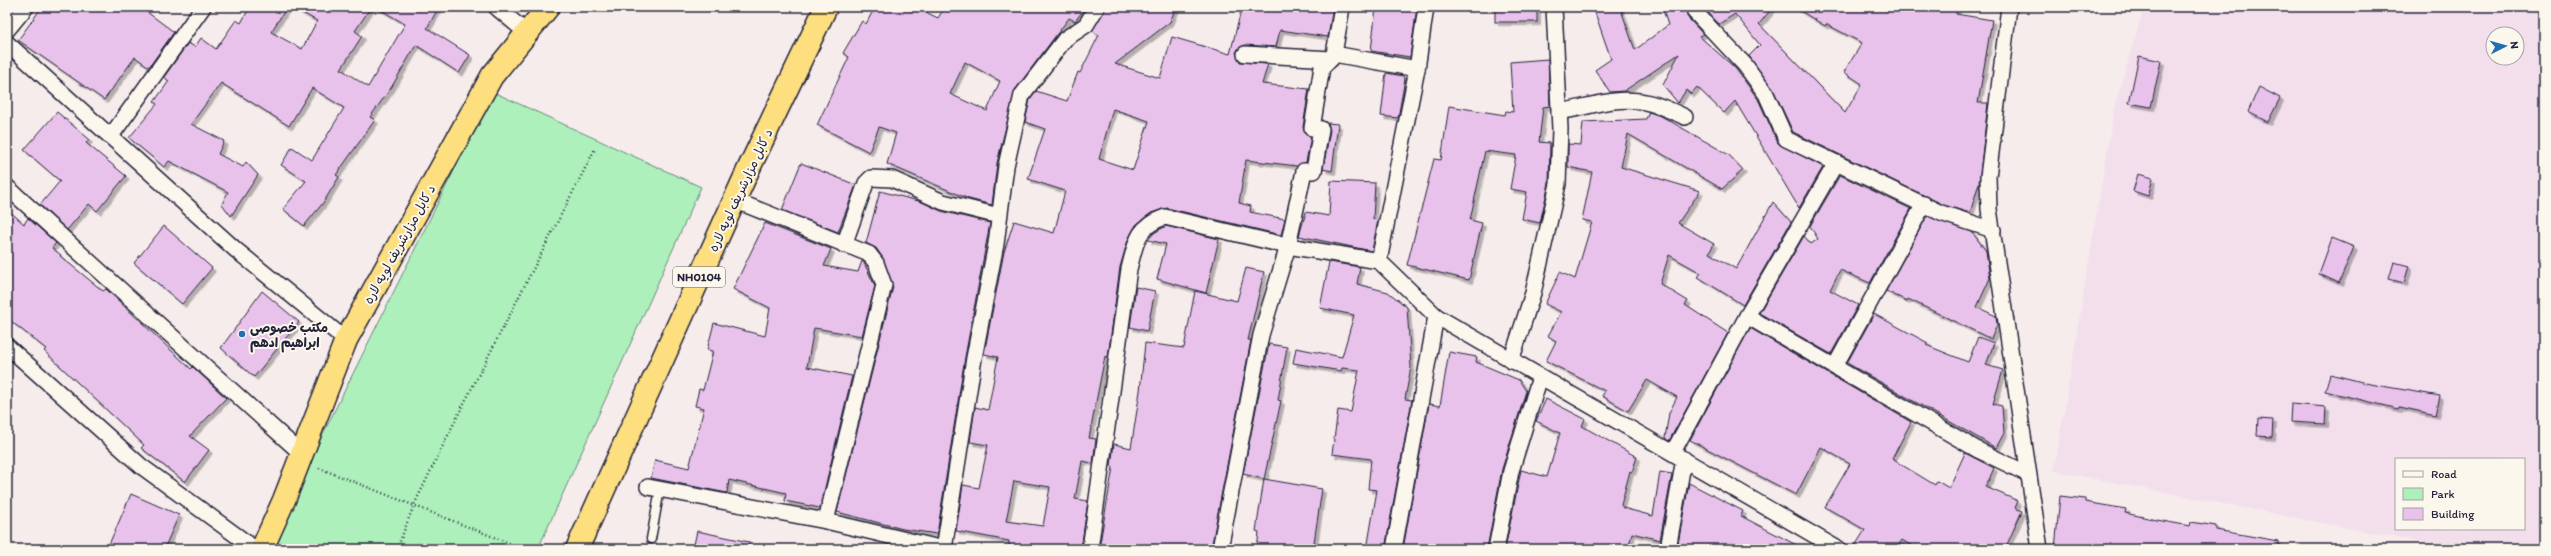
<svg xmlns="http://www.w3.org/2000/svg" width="2551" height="556" font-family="Itim,'Playpen Sans Arabic',sans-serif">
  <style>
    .built { fill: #f3dfec; fill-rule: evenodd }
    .green { fill: #adf0bb; stroke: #68897b }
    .building { fill: #e9c2eb; stroke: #22223b; fill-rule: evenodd; filter: url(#shadow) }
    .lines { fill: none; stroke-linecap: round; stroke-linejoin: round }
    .lane-casing { stroke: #22223b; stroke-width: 11 }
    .street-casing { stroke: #22223b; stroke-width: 18 }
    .highway-casing { stroke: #22223b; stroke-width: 25 }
    .path { stroke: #22223b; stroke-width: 2.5; stroke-dasharray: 1 3; stroke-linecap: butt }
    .lane { stroke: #fbf7ec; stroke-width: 8 }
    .street { stroke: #fbf7ec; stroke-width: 15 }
    .highway { stroke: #fddf80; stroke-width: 22 }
    .poi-dot { fill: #1f6fb2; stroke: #fbf7ec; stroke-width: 1.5 }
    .labels { text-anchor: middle; stroke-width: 4; stroke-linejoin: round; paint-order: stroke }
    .shield { fill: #fbf7ec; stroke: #636270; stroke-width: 1 }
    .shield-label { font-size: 12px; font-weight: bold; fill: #22223b }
    .street-label { font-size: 13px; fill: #22223b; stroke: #fbf7ec }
    .poi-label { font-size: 13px; font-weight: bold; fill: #22223b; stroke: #fbf7ec; text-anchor: start }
  </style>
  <defs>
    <filter id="shadow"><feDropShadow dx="3.5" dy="3.5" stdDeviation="0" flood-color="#0004"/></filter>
  </defs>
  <rect width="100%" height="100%" fill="#f7ecec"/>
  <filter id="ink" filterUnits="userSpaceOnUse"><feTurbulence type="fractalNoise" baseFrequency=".025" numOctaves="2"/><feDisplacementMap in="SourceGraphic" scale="8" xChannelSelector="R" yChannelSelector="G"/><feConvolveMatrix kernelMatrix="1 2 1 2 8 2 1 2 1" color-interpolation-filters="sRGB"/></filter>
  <g filter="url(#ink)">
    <path class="built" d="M2144,7H2544V549H2455L2054,471L2114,108ZM2493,34H2517V58H2493ZM2396,459H2524V529H2396Z"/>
    <path class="green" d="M493,92L701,187L538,549H274L312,456Z"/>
    <g class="building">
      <path d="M42,7H140L174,32L149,67L135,57L104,100L18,40Z"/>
      <path d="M250,7H287L271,32L302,49L317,21L292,7H371L355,31L362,36L341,69L368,87L405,24L376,7H439L427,28L470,55L459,73L416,45L391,88L370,117L375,120L336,175L339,177L323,203L304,226L283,209L306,181L281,165L292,147L312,160L344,108L312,88L289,126L221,83L191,124L224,141L218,154L243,167L246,162L258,175L231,216L222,204L228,192L169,161L164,167L129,138L157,104L154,102L169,81L164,77L188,43L195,47L201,38L216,49L236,20L241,23Z"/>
      <path d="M875,7H915L938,18L945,7H1086L1075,21L1069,18L1015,90L997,163L992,205L969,199L887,164L896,133L879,127L869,152L817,125L849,57L843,53L862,21L866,24ZM965,62L1000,81L987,111L950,94Z"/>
      <path d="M1106,7H1176L1170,22L1115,64L1160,78L1172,37L1230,54L1242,7H1333L1328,37L1280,30L1276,47L1245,45L1238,49L1236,53L1240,62L1268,64L1262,84L1309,89L1303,127L1304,132L1311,137L1306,162L1297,166L1246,160L1239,203L1251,206L1250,212L1285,219L1281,235L1167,208L1151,213L1136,225L1128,240L1120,267L1108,357L1105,356L1089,438L1096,439L1093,463L1082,461L1075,499L1088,501L1081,549L1009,547V541L956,531L963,485L979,488L988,445L970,442L975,407L988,410L998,357L984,354L1004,252L1014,221L1054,233L1065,191L1028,179L1045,129L1025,122L1030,99L1036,91L1067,101L1078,72L1080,73L1099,35L1092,31ZM1113,109L1149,121L1133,170L1099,159ZM1014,481L1050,487L1043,526L1006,521Z"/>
      <path d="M1376,7H1417L1410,57L1371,51Z"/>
      <rect x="1495" y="7" width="42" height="15"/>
      <path d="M1593,7H1620L1635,50L1668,25L1662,7H1685L1688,18L1703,34L1699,36L1735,68L1758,99L1778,143L1823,167L1799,208L1735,101L1724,113L1697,87L1691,94L1686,90L1678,103L1663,85L1679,54L1624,91L1610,92L1595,70L1611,59Z"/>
      <path d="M1703,7H1773L1759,24L1845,113L1862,84L1844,72L1862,43L1826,24L1825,26L1794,7H1957L1956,14L1992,20L1978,103H1988L1979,183L1970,213L1944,205L1793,132L1773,89L1749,56L1760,45L1735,14L1719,24Z"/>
      <path d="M2139,56L2161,61L2151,107L2129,103Z"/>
      <path d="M1548,59L1550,106L1543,107L1539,142L1550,143L1549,183L1540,223L1522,219L1527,192L1510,189L1516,155L1485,151L1470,220L1482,223L1469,280L1407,265L1434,159L1441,160L1449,106L1505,115L1506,111L1513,112L1510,62Z"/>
      <path d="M1386,73L1403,76L1405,79L1398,118L1381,116Z"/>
      <path d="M2259,87L2280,98L2268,122L2248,112Z"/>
      <path d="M57,112L89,139L86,143L126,176L97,211L89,204L67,230L40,205L60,181L24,150Z"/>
      <path d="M1649,112L1663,117L1729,155L1743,170L1722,189L1628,134L1621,167L1700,191L1678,223L1714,244L1709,253L1736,269L1773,202L1791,222L1743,305L1698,277L1701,273L1669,255L1660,284L1688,301L1685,305L1728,333L1669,441L1665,438L1669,413L1677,397L1647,380L1628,411L1602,396L1605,391L1546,361L1556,341L1548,336L1561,312L1545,304L1560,272L1575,279L1592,222L1582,220L1592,172L1568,167V144L1581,145L1583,122L1646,119Z"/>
      <path d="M1328,123L1338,124L1332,171L1323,169L1330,130Z"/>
      <path d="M801,163L856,185L838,232L782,210Z"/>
      <path d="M2138,174L2153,178L2148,196L2133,191Z"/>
      <path d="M1840,175L1911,209L1870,283L1840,270L1830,290L1858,305L1831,354L1759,313L1804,236L1811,244L1818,239L1810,226Z"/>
      <path d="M1331,181L1375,183L1373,219L1378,220L1372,251L1299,236L1306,212L1329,216Z"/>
      <path d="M880,191L922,202L941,211L990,223L965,357L937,534L903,529L837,512L893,287L883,258L876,248L866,243Z"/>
      <path d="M7,209L24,224L28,218L56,243L52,248L61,255L60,256L103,291L106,289L191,369L193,367L226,398L190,436L209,450L185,482L141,448L144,445L44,351L46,349L7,318Z"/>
      <path d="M1927,216L1972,232L1986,251L1990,278L1977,307L1996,316L1997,325L1991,339L1908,299L1907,301L1886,291Z"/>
      <path d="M765,223L831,249L824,266L858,272L862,261H863L875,286L862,336L814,328L807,367L852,376L820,508L785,501L786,493L729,480L727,493L651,478L655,460L689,468L704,408L695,406L699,389L703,390L713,351L707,350L714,323L765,336L770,308L733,289Z"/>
      <path d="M164,226L212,268L182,304L134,263Z"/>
      <path d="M1166,226L1219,239L1206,293L1157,279L1166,244L1148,240L1154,233Z"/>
      <path d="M2332,238L2354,247L2339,283L2319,274Z"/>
      <path d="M1329,262L1360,267L1357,284L1388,292L1407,307L1411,367L1405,399L1412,400L1385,549H1367L1377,490L1368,489L1371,459L1332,454L1338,410L1351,412L1359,370L1342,368L1341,371L1293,363L1296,348L1342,357L1354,315L1320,308Z"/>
      <path d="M2394,262L2409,266L2404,283L2389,279Z"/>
      <path d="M1246,268L1264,272L1248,340H1251L1211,549H1099L1113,467L1111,466L1114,444L1131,448L1140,391L1145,343L1184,348L1195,291L1237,301Z"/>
      <path d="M1136,287L1155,291L1147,331L1130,327Z"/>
      <path d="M262,291L299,322L254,377L221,348Z"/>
      <path d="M1874,314L1928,343L1926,345L1968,362L1978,337L1994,343L1986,365L2003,370L1993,404L2002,406L2004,433L1996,448L1847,363Z"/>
      <path d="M1750,328L1911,422L1892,459L1935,485L1937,481L1949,488L1965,453L1994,468L1986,487L2018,501L2015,508L2022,511L2005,549H1917L1902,540L1896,549H1853L1865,530L1825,507L1850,464L1821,447L1796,495L1690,440Z"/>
      <path d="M1269,344L1287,347L1278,400L1281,401L1264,479L1243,474Z"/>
      <path d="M1449,352L1477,357L1476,362L1519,380L1526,391L1502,469L1487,549H1403L1429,404L1440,406Z"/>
      <path d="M2330,374L2370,384L2440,396L2436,415L2400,407L2399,409L2325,391Z"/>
      <path d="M1546,399L1585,419L1582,426L1637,457L1632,472L1630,471L1621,505L1623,508L1653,516L1660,472L1672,474L1660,540L1632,533L1628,549H1505L1521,470L1547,477L1560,433L1536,421Z"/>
      <path d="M2291,404L2326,407L2325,424L2290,422Z"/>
      <path d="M2258,419L2273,420L2272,437L2257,436Z"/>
      <path d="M1264,479L1322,489L1313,549H1257L1259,532L1256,531Z"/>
      <path d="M1689,483L1743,511L1741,516L1804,549H1696L1678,544Z"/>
      <path d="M131,494L179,515L164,549H107Z"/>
      <path d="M2060,496L2085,499V502L2126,509L2125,513L2157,520L2190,526L2191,522L2216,526V530L2278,541V549H2055Z"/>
      <path d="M697,531L749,542L748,549H693Z"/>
    </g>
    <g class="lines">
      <defs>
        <path id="lane" d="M651,539L660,489"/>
        <g id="street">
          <path d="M496,7L527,33"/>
          <path d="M1694,7L1695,12L1745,65L1766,94L1786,139L1941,213L1993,230"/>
          <path d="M2009,7L1988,177L1989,209L2040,549"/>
          <path d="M7,30L26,7"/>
          <path d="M7,43L236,250L346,340"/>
          <path d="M1245,54L1331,59L1334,54L1417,69"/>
          <path d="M1334,54L1342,7"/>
          <path d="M1559,112C1584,108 1613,97 1639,101C1655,103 1670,110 1685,117"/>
          <path d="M111,136L203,7"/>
          <path d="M7,187L302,454"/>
          <path d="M734,200L869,254L876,263L884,285L826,521"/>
          <path d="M844,245L866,183L871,178L892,179L943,202L999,216"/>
          <path d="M1379,261L1417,69L1426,7"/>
          <path d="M1747,316L1978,450L2028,474"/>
          <path d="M7,346L141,466L255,549"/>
          <path d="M1511,361L1533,293L1558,184L1560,129L1554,7"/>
          <path d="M1835,366L1924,204"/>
          <path d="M1673,452L1747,316L1836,163"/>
          <path d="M648,487L826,521L944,549"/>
          <path d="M944,549L974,358L996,244L1006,166L1022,95L1065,39L1086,25L1097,7"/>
          <path d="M1090,549L1129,269C1136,243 1136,227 1165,217L1288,246L1379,261L1436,316L1838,549"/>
          <path d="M1220,549L1261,335L1288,246L1304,171H1314L1321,129L1312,128L1322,67L1331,59"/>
          <path d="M1394,549L1436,316"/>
          <path d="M1496,549L1511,471L1540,377"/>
          <path d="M1668,549L1684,459"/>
        </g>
        <g id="highway">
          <path d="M262,549L284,500L346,340L492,76L548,7"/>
          <path d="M577,549L749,168L826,7"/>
        </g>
      </defs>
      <use href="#lane" class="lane-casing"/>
      <use href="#street" class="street-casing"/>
      <use href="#highway" class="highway-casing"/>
      <g class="path">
        <path d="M319,468L524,549"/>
        <path d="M397,549L414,505L457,417L595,149"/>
      </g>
      <use href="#lane" class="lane"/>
      <use href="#street" class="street"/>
      <use href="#highway" class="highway"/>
    </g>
  </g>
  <circle class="poi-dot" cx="242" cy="334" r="4"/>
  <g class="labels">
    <rect class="shield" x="673" y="267" width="52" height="20" rx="3"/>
    <g class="shield-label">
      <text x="699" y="281">NH0104</text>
    </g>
    <g class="street-label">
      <text transform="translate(740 190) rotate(-65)" y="5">د کابل مزارشریف لویه لاره</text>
      <text transform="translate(399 244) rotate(-61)" y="5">د کابل مزارشریف لویه لاره</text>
    </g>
    <g class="poi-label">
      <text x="250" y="332">مکتب خصوصی<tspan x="250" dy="15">ابراهیم ادهم</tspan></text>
    </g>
  </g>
  <rect width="2551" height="556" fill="none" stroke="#fbf7ec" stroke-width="24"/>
  <rect x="12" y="12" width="2527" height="532" fill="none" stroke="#22223b" stroke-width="1.5" filter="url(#ink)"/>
  <rect x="2395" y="458" width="130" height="72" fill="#fbf7ec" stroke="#a4a2a5"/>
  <rect x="2403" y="471" width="20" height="6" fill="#fbf7ec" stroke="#a4a2a5"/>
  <text x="2431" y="478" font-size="12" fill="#22223b">Road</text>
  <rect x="2403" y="488" width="20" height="12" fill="#adf0bb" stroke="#a4a2a5"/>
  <text x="2431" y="498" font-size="12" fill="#22223b">Park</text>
  <rect x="2403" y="508" width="20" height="12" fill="#e9c2eb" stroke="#a4a2a5"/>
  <text x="2431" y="518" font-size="12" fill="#22223b">Building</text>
  <g transform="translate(2505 46) rotate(84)"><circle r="19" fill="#fbf7ec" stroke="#a4a2a5"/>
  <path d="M0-3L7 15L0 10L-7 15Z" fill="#1f6fb2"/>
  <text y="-6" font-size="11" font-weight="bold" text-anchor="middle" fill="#22223b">N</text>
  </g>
</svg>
